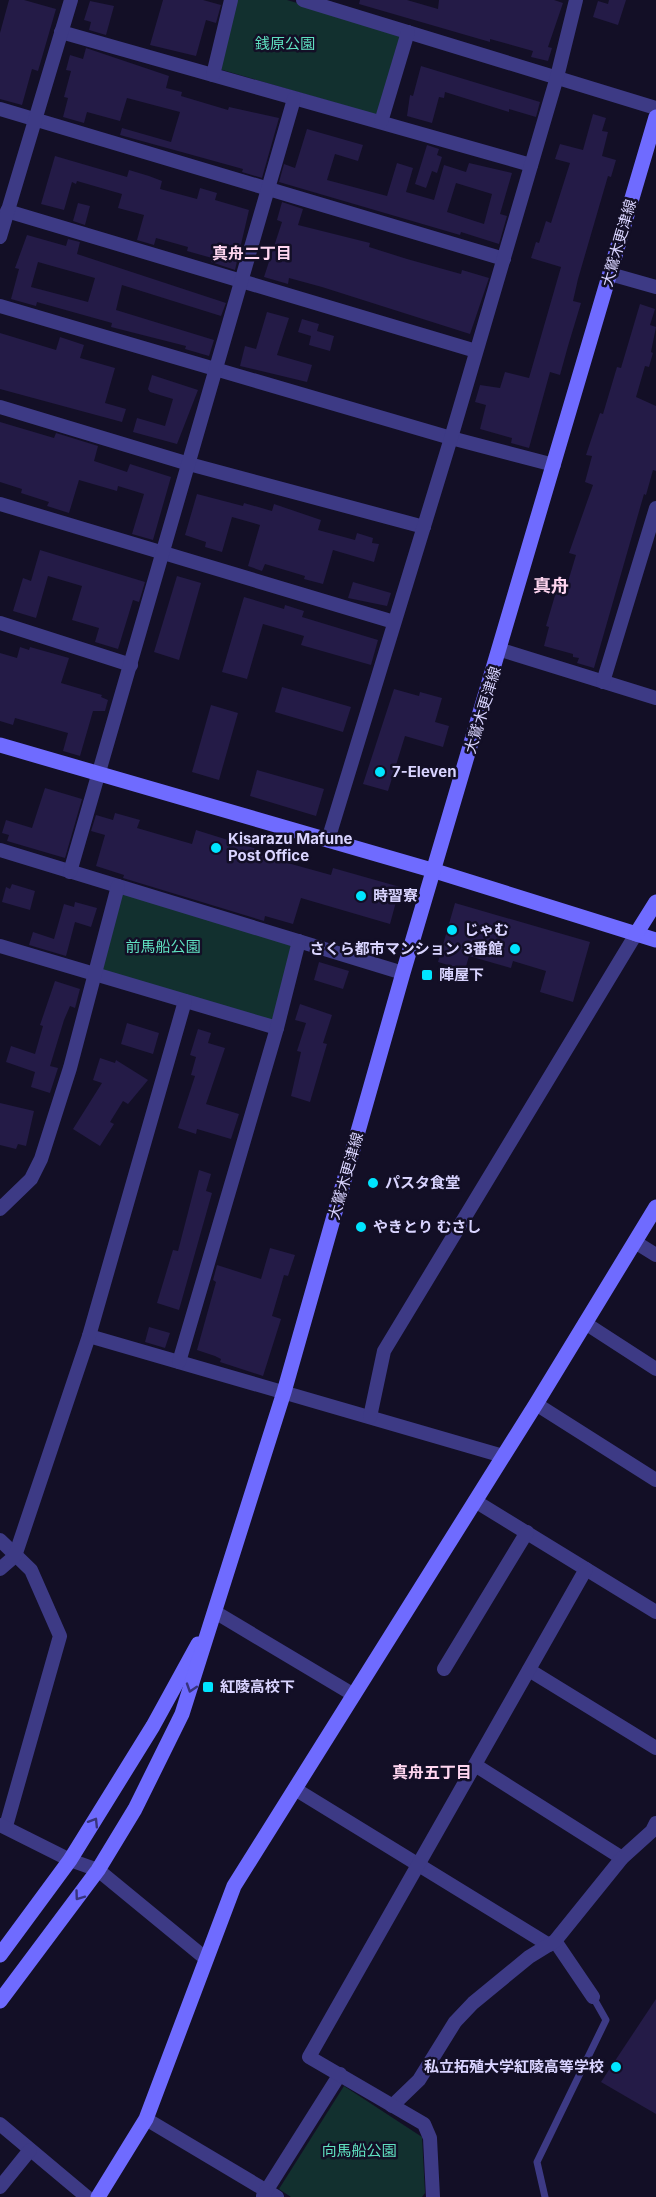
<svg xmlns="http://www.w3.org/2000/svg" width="656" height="2197" font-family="Inter,'Noto Sans JP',sans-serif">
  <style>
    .green { fill: #12302f }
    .building { fill: #241b47; fill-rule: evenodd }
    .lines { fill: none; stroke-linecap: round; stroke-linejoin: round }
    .lane { stroke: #3d3a85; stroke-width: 7 }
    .street { stroke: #3d3a85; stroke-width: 14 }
    .secondary { stroke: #6f6bff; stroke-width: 15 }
    .oneway { stroke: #38347d }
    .poi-dot { fill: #00e5ff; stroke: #130f26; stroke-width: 2 }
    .labels { text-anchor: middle; stroke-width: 5; stroke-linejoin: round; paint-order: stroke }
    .park-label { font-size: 15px; fill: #5fe0c0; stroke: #130f26 }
    .street-label { font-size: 15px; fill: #d9d4ff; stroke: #130f26 }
    .poi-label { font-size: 15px; font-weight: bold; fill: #d9d4ff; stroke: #130f26; text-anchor: start }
    .neighbourhood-label { font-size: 16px; font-weight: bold; fill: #ffd6f0; stroke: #130f26 }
    .quarter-label { font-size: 18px; font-weight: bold; fill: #ffd6f0; stroke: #130f26 }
  </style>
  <rect width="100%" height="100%" fill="#130f26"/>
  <g class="green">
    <path d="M235,0H287L401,34L377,115L219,69Z"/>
    <path d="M122,891L294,944L274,1024L101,971Z"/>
    <path d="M344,2086L422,2137L425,2193L422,2197H291L279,2189Z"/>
  </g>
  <g class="building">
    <path d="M9,0H24L56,9L38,71L32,69L22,105L0,99V33Z"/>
    <path d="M163,0H203L221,5L216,23L206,20L196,56L150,45Z"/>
    <path d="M360,0H407L438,9L439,0H554L563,3L548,47L552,48L548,61L531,57L533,51L490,39V42L359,4Z"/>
    <path d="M609,0H626L618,25L593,17L598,1L608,4Z"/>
    <path d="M90,1L114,6L106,35L89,30L91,22L84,20Z"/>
    <path d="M86,48L169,76L166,88L182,92L181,96L228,110L229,107L279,118L262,178L242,172L243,169L120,135L122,128L171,142L180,112L127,98L120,121L87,112L84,123L63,117L68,98L64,97L71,71L66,70L70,55L83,59Z"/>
    <path d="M421,66L540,102L536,117L509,109V112L445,92L444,98L439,97L432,123L407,116L410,95L413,96Z"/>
    <path d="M593,114L606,118L602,131L608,132L602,156L616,160L611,177L608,176L578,279L573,301L581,303L568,346L560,375L550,372L529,448L511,443L512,438L480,429L486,405L475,402L480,385L500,388L505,372L529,378L561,267L531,258L536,242L539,243L546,221L551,223L570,163L555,159L560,144L583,150Z"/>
    <path d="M307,129L363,145L358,161L335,154L327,180L387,196L397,163L413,168L406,192L434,200L444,165L466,172L469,163L512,173L500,214L507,216L499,244L461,232L460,235L279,182L284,164L295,168ZM456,183L492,194L484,224L447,212Z"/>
    <path d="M427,145L439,149L437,155L442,157L437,173L432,171L426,188L415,184Z"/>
    <path d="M55,156L127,177L129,170L149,176L162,181L160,189L197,199L200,188L217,193L215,200L249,210L235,270L211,262L212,258L187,251L188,247L156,238L154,245L137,240L144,215L118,208L122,194L77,181L76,184L72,182L64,210L41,204Z"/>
    <path d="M282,202L303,209L298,225L370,243L369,247L407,259L461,274L462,270L489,278L470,334L322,287L289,278L288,284L264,277L282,222L277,220Z"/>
    <path d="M78,203L90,206L85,225L73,221Z"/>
    <path d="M27,235L66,246L68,239L80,242L77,254L226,303L221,316L122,285L116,310L214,340L209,356L185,349L186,346L111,327L112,323L37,302L36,306L11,299L19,269L15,268ZM38,262L95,278L88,302L31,287Z"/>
    <path d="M640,304L655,309L650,325L656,327L651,352L653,353L649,367L645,366L636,397L656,406V471L653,470L646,495L644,494L594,668L577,663L579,658L573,657V654L544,646L549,627L546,626L556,592L564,595L576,555L569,553L593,485L585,482L592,456L586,455L600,413L603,414L617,367L621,368Z"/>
    <path d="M267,312L289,318L277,355L312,365L307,382L240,366L245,346L256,349Z"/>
    <path d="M302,319L319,324L317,331L334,336L330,351L309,345L311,336L298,332Z"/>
    <path d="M0,333L56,350L60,337L84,345L80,358L115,368L105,403L126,409L122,422L0,389Z"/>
    <path d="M152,375L198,390L177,444L133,432L137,418L165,426L173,399L150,392L148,389Z"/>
    <path d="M0,422L54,438L56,433L98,446L94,461L127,472L130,464L171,477L153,540L132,534L144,494L118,486L117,491L79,480L69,513L47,506L49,502L21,493L22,489L0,482Z"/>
    <path d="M197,494L243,506L244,503L272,511L274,504L321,520L318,530L355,540L357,533L373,538L372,543L379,544L374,562L333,550L323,584L304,579L305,576L265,564L262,571L248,566L260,525L232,517L222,552L205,547L206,542L185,535Z"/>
    <path d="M40,550L145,582L139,602L133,600L118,649L95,642L99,628L72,620L82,586L48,576L36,618L13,611L23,578L31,581Z"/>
    <path d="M177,576L201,583L179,660L154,652Z"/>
    <path d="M353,582L391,593L387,606L348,598Z"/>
    <path d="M244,597L284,609L285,605L304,611L302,617L378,640L371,665L301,645L304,636L263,624L247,679L222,672Z"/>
    <path d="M20,647L29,650L30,647L69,658L61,683L102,695L101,697L108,700L105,711H93L80,756L63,751L68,733L15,718L13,725L0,721V653L17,658Z"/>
    <path d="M282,687L351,707L343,732L275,712Z"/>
    <path d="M394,689L419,696L420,692L442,698L435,722L449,726L443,747L405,736L388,791L363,784Z"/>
    <path d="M211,705L238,713L219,780L192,772Z"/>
    <path d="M257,770L324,789L316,816L250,796Z"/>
    <path d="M45,788L82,799L65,858L7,841L9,835L2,833L6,820L32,828Z"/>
    <path d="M115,813L140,820L137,828L192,844L196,830L257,849L256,853L284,862L331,875L333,868L400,887L390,924L301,898L293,924L265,916L264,921L123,878L124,875L96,866L105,835L91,831L96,815L113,820Z"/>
    <path d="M12,884L35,891L30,910L2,902L6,887L10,889Z"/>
    <path d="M75,902L97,908L91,927L75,922L66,956L29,945L33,932L54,939L64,904L74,907Z"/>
    <path d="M455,903L590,942L573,1002L540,992L546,971L513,961L511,968L469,956L465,970L438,962Z"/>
    <path d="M319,962L349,971L343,989L314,980Z"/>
    <path d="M55,981L80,989L75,1008L70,1006L64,1020L50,1066L58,1068L50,1093L31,1087L35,1072L6,1062L11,1046L35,1054L43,1026L40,1025Z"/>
    <path d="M300,1004L332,1015L323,1043L327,1044L310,1102L291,1096L301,1052L297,1051L306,1023L295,1020Z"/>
    <path d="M127,1023L159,1033L153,1054L121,1044Z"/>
    <path d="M198,1029L211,1033L208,1043L225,1048L206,1104L239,1114L231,1139L197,1129L196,1134L178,1128L195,1076L191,1075L196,1057L190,1055Z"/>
    <path d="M100,1058L115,1063L116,1060L148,1080L128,1104L123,1101L110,1122L114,1124L100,1146L73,1129L102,1083L93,1080Z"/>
    <path d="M0,1103L34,1111L26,1146L18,1144L16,1149L0,1145Z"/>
    <path d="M199,1170L211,1174L206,1191L212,1193L179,1310L157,1303L173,1250L178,1251Z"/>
    <path d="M270,1248L295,1255L288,1276L284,1275L272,1316L281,1319L263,1376L220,1362L221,1359L215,1356L197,1350L216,1282L213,1280L217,1265L261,1279Z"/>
    <path d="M149,1327L170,1333L165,1348L145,1342Z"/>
    <path d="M656,1999V2114L601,2082Z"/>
  </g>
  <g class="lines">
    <path class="lane" d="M545,2197L537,2162L606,2020L593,1997"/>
    <g class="street">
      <path d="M303,0L656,108"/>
      <path d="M61,32L531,165"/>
      <path d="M213,75L231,0"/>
      <path d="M0,109L504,259"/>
      <path d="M381,122L408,32"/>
      <path d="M7,211L476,351"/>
      <path d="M0,237L71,0"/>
      <path d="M610,274L656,287"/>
      <path d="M0,306L451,438L554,465"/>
      <path d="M0,407L189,464L424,527"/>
      <path d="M0,504L394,622"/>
      <path d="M0,623L131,665"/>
      <path d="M501,650L656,698"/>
      <path d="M603,682L656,508"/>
      <path d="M328,840L451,438L557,77L576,0"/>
      <path d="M0,850L403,973"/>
      <path d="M70,872L294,99"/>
      <path d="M0,946L277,1028"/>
      <path d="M0,1209L31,1179L41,1159L70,1068L118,886"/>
      <path d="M635,1242L656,1255"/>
      <path d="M585,1323L656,1369"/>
      <path d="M89,1336L503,1456"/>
      <path d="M179,1362L277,1028L299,941"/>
      <path d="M536,1404L656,1480"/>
      <path d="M370,1417L384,1351L636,934"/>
      <path d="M475,1501L656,1612"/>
      <path d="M0,1540L31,1570L60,1636L6,1826"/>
      <path d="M0,1569L15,1556L89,1336L185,1001"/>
      <path d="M215,1612L354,1695"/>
      <path d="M444,1669L527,1532"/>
      <path d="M529,1670L656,1748"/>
      <path d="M475,1765L622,1858"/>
      <path d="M295,1789L549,1945"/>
      <path d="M0,1825L70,1860L98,1870L205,1958"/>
      <path d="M555,1941L593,1997"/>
      <path d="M392,2106L419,2080L455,2022L473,2003L529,1957L555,1941L622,1858L652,1831L656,1823"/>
      <path d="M146,2119L277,2197"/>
      <path d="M0,2124L87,2197"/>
      <path d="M0,2187L30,2150"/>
      <path d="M263,2196L340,2074"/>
      <path d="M433,2197L430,2138L424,2124L309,2057L586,1569"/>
    </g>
    <g class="secondary">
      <path d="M0,745L435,871L656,940"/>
      <path d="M636,934L656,902"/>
      <path d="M0,1955L70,1860L153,1726L198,1644"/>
      <path d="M0,2001L98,1870L135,1809L182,1714L284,1392L403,973L656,117"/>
      <path d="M98,2197L146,2119L234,1886L536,1404L656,1207"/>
    </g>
  </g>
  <defs><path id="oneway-chevron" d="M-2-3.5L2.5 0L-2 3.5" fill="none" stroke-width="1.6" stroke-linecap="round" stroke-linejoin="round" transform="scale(1.5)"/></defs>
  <g class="oneway">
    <use href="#oneway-chevron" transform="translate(191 1688) rotate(108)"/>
    <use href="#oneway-chevron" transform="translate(94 1822) rotate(-58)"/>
    <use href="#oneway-chevron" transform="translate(79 1896) rotate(126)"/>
  </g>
  <g class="poi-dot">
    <circle cx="380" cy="772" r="6"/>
    <circle cx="216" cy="848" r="6"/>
    <circle cx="361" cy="896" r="6"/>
    <circle cx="452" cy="930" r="6"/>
    <circle cx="515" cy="949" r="6"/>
    <rect x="421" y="969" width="12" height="12" rx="3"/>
    <circle cx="373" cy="1183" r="6"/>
    <circle cx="361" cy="1227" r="6"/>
    <rect x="202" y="1681" width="12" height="12" rx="3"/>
    <circle cx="616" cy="2067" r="6"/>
  </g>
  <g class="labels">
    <g class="park-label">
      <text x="285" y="49">銭原公園</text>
      <text x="163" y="952">前馬船公園</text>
      <text x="359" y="2156">向馬船公園</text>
    </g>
    <g class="street-label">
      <text transform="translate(619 243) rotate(-74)" y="5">大鷲木更津線</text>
      <text transform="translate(483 710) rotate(-73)" y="5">大鷲木更津線</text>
      <text transform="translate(346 1176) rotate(-74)" y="5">大鷲木更津線</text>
    </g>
    <g class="poi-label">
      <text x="392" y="777">7-Eleven</text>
      <text x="228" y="844">Kisarazu Mafune<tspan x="228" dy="17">Post Office</tspan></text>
      <text x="373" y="901">時習寮</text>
      <text x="464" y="935">じゃむ</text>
      <text x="503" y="954" text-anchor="end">さくら都市マンション 3番館</text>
      <text x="439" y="980">陣屋下</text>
      <text x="385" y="1188">パスタ食堂</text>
      <text x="373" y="1232">やきとり むさし</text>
      <text x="220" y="1692">紅陵高校下</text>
      <text x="604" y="2072" text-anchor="end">私立拓殖大学紅陵高等学校</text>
    </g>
    <g class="neighbourhood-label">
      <text x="252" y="259">真舟二丁目</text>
      <text x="432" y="1778">真舟五丁目</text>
    </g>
    <g class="quarter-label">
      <text x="551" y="592">真舟</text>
    </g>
  </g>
</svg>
